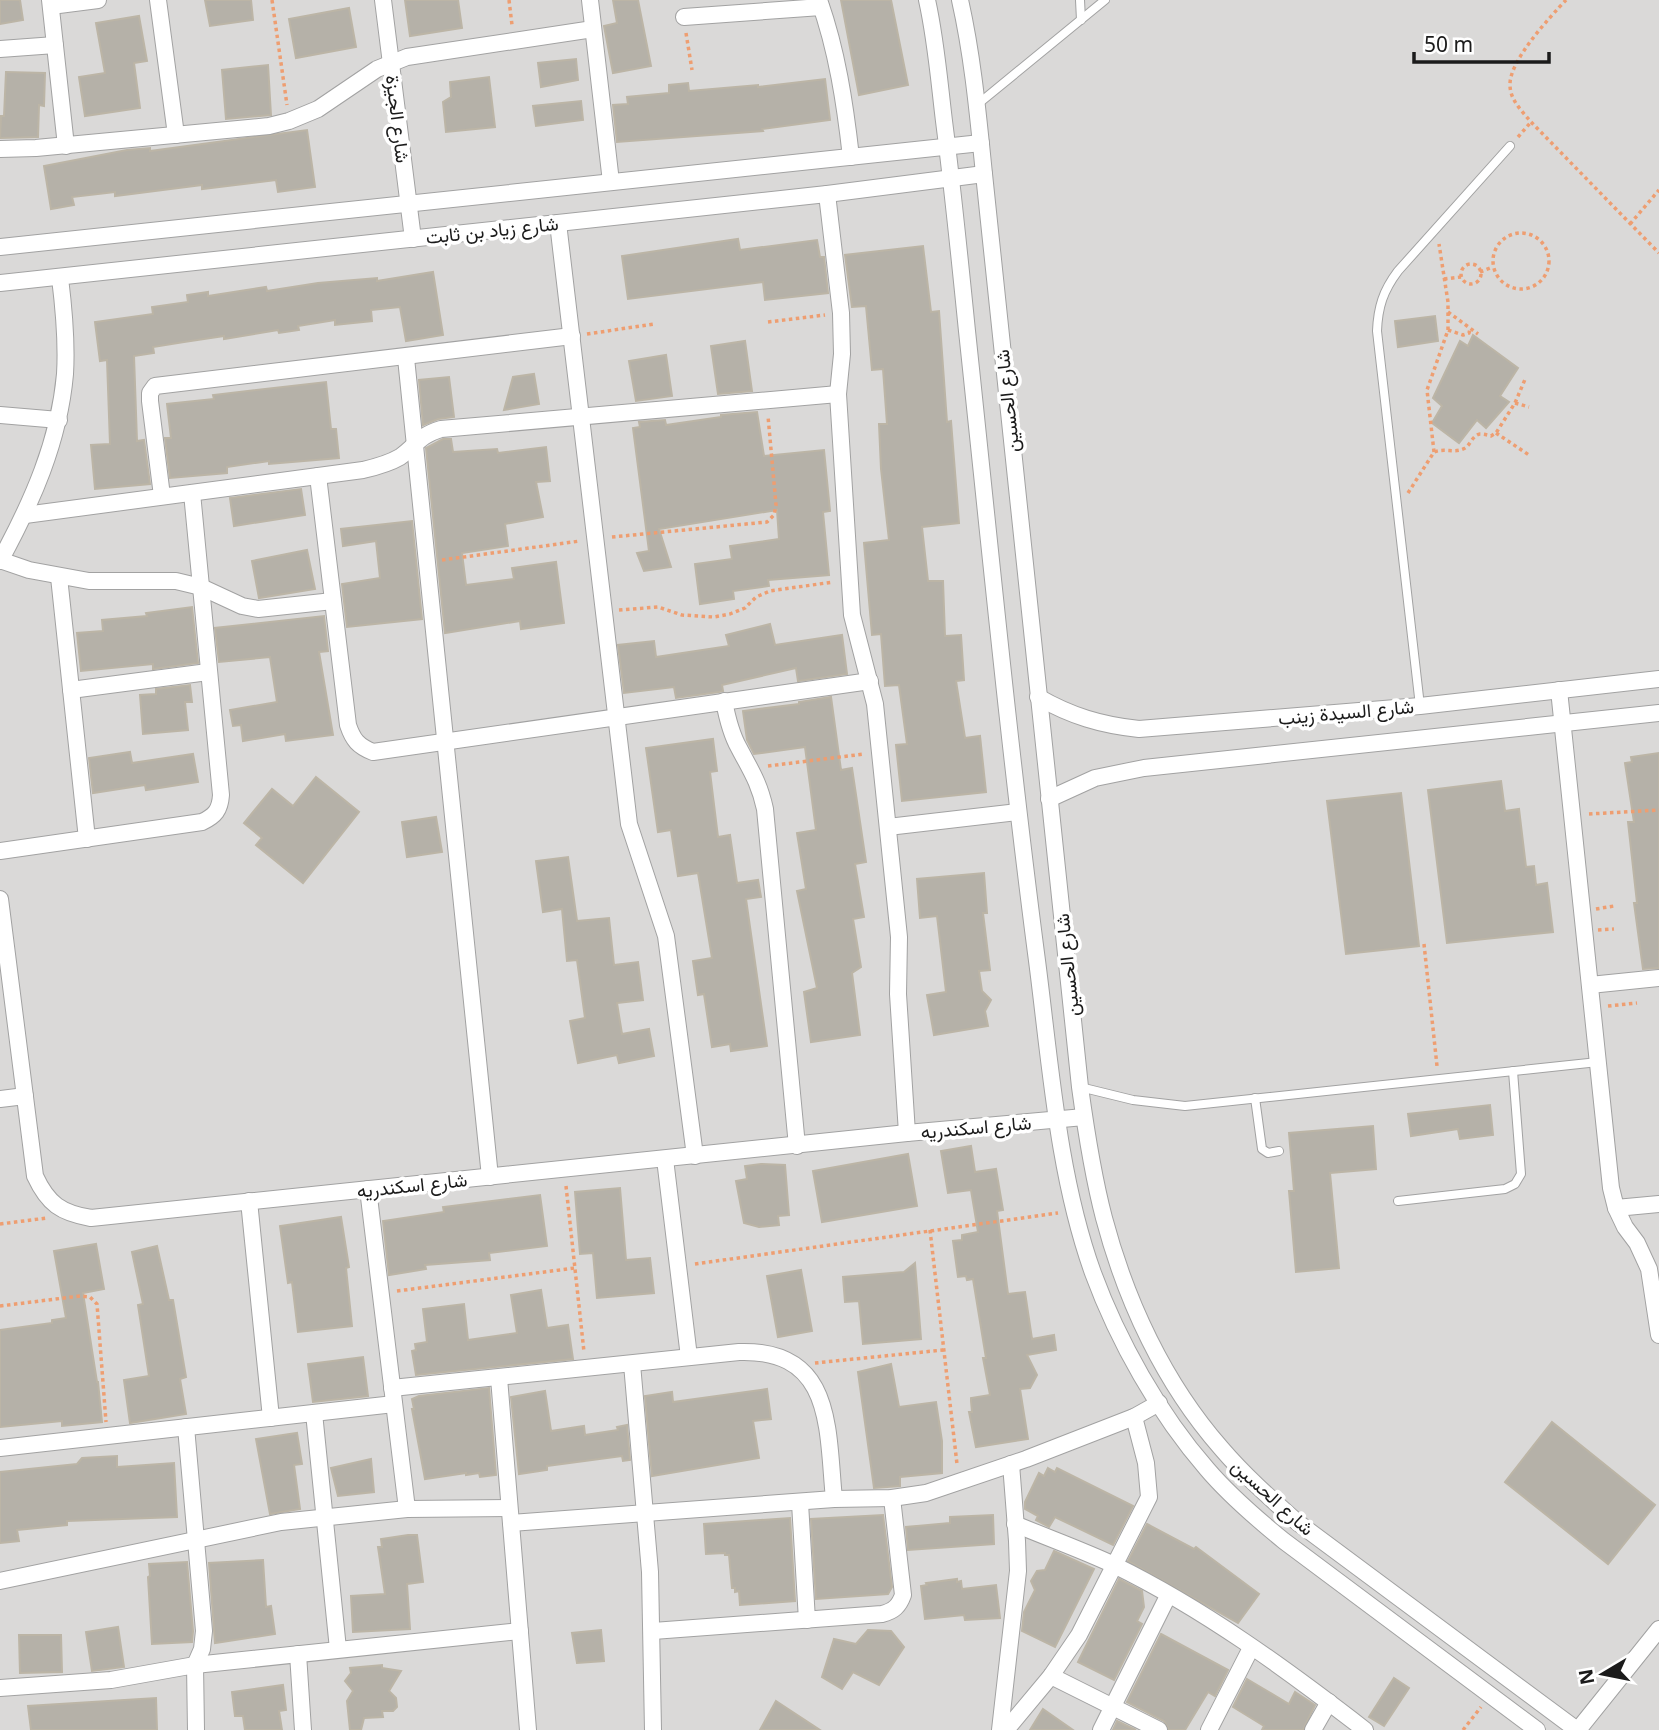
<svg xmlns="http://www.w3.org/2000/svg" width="1659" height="1730" font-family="'Noto Sans',Vazirmatn,sans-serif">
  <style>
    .residential { fill: #dad9d8 }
    .building { fill: #b5b1a8; stroke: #bcb5a6; stroke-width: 2 }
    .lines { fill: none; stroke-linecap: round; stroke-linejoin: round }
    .service-casing { stroke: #a2a2a2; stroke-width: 10 }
    .minor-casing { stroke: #a2a2a2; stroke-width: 18 }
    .path { stroke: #ee9e71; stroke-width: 3.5; stroke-dasharray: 3.5 3.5; stroke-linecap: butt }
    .service { stroke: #fff; stroke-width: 8 }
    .minor { stroke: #fff; stroke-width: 16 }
    .labels { text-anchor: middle; stroke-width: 7; stroke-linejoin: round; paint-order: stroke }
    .street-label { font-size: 19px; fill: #1b1b1b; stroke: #fff }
  </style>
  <rect width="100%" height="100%" fill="#ecebe2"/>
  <rect class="residential" x="0" y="0" width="1659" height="1730"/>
  <g class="building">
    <path d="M0,0H20L23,20L0,24Z"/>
    <path d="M205,0H251L253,20L210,26Z"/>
    <path d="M405,0H458L462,28L410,36Z"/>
    <path d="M613,0H638L651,66L613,73L604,26L617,23Z"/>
    <path d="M841,0H891L908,85L859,95Z"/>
    <path d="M349,8L356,47L296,58L289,19Z"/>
    <path d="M139,16L147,61L134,63L140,108L85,116L79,77L105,73L96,23Z"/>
    <path d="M576,59L578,80L541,87L538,63Z"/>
    <path d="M268,65L271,115L226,119L222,70Z"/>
    <path d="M6,72L45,73L44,106L39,105L38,137L0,138L1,116H4Z"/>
    <path d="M489,77L495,127L446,132L443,102L451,97L450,82Z"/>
    <path d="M825,79L830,120L762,129L763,131L617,142L613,105L628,104L627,97L669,93V85L688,83L689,91L758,85V87Z"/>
    <path d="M581,101L583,120L536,126L533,106Z"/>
    <path d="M307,130L315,187L278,192L276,180L202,189V185L115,196V192L72,197L74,205L51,209L44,166L127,150L150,148V151Z"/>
    <path d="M738,239L740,250L817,240L820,257H824L828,293L765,300L763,282L628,299L622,256Z"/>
    <path d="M923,246L931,312L939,311L947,422L951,421L959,523L922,527L928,581H943L945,636L961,635L964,680L956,681L965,738L980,736L986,792L902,801L896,745L907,744L899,685L885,686L881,634L872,635L864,543L889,540L881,469L879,424H887L883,369L872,370L866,306L852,307L845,255Z"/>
    <path d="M433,272L443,335L406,341L400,307L371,310L372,321L335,325V320L298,326L299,330L279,333L278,330L224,339V336L184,342L153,347L154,353L134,356L137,441L144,440L150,484L95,489L91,445L110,444L107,360L100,361L95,322L153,314L152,307L188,302L187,295L208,292V296L266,287L267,291L318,283L377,278V281Z"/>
    <path d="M1435,316L1438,341L1398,347L1395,321Z"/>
    <path d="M1473,335L1518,368L1500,396L1509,402L1486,428L1477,420L1459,443L1432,423L1442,406L1433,398L1460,341L1468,346Z"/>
    <path d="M745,341L752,391L718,394L711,346Z"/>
    <path d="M666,355L672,396L636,401L629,361Z"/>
    <path d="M534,374L539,404L504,410L513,377Z"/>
    <path d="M449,377L454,417L438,419L423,425L419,380Z"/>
    <path d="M326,382L331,429H336L339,458L269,464V461L227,467V473L170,478L165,438H171L167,404L214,399L213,395Z"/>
    <path d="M757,412L764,456L824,450L830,511L823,512L829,575L768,580L769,586L733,591L734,599L700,604L695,564L732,559L730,546L779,539L777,510L659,529L671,567L644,571L637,553L649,551L633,428L640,427L639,422L665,420L666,425L721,417V415Z"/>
    <path d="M443,439H451L453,452L497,449L498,453L546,447L550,481L536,482L543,517L505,524L508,546L462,553L466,585L514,579L512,568L556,562L564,623L521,629L520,621L445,633L426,448Z"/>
    <path d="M301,489L305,515L234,526L230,498Z"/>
    <path d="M412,521L422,619L347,627L342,584L380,578L376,541L343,546L341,529Z"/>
    <path d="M307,550L315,589L259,598L252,561Z"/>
    <path d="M192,607L198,663L153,669V664L81,671L77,633L103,631L102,620L147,616L146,613Z"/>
    <path d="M324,616L328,651L319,652L333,735L286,741L285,734L243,741L241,725L233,726L230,710L277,702L270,657L219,662L215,628Z"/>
    <path d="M770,624L775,645L842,635L847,674L798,681L796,668L722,685L723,691L719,692L676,698L674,687L624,693L618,645L654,641L656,657L729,646L726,635Z"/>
    <path d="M190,685L192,702H185L188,730L143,734L140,695L156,694V689Z"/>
    <path d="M831,697L841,770L852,768L866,862L855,864L864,917L853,919L861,967L852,973L860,1035L811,1042L804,992L817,988L797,891L806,889L797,833L816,830L805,747L754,754L747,740L743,711L799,704V702Z"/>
    <path d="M713,739L717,771L710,772L718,837L730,835L737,883L758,880L761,897L746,899L767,1046L731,1051L730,1044L712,1047L704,994L698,995L693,961L712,958L698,873L678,876L671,830L658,832L646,748Z"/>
    <path d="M130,752L132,763L193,754L198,782L146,790L145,785L93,793L89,758Z"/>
    <path d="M1659,753V968L1643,969L1634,903H1637L1628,822H1634L1625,763L1632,762L1631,757Z"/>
    <path d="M316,777L359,812L303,883L256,845L262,838L244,823L272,789L293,806Z"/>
    <path d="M1501,781L1505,811L1519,809L1526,867L1534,866L1536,885L1547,883L1553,932L1447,943L1428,790Z"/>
    <path d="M1401,793L1419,946L1346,954L1327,801Z"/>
    <path d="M436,817L442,852L407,857L402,822Z"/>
    <path d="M568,857L577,921L609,918L614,965L638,962L643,1000L617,1003L622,1034L649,1029L654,1056L619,1063L617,1055L578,1063L570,1021L585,1018L577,960L567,961L562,909L543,912L536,861Z"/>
    <path d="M984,873L987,913H983L990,970L979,971L982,991L991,1000L985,1011L988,1026L934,1035L927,995L946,992L937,916L920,918L917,879Z"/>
    <path d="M1490,1105L1493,1135L1460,1139L1458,1129L1411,1136L1408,1114Z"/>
    <path d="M1373,1126L1376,1169L1330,1173L1339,1268L1296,1272L1289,1191H1294L1289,1133Z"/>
    <path d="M971,1146L975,1172L996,1169L1003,1210L997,1211L1008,1294L1025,1292L1032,1339L1054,1335L1056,1350L1027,1355L1037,1375L1030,1388L1020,1389L1028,1439L976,1447L969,1412H972L971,1401V1398L990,1395L983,1358H986L973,1279L967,1280L966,1276L958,1277L953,1241L962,1240V1235L978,1232L971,1190L948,1193L941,1151Z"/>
    <path d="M908,1154L917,1206L822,1222L813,1171Z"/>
    <path d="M761,1164L785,1165L789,1215L778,1216L779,1225L759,1227L744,1223L736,1181L747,1179L745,1166Z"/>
    <path d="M620,1188L626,1260L650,1258L654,1293L597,1298L593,1253L580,1254L575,1192Z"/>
    <path d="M540,1195L547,1246L489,1253L490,1260L425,1265L426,1269L389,1275L383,1221L444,1212L443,1207Z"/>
    <path d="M341,1217L349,1267L346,1268L352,1326L298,1332L292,1282L288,1283L280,1226Z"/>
    <path d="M96,1244L104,1289L83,1293L97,1382H98L102,1422L62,1426V1421L0,1427V1330L52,1323V1320L66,1318L54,1251Z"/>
    <path d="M157,1246L169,1300H173L186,1377L180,1379L186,1414L130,1423L124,1380L149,1376L138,1305L143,1304L132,1252Z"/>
    <path d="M915,1263L921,1339L863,1344L859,1301L845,1302L843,1277L904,1272Z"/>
    <path d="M801,1270L812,1331L778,1337L767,1276Z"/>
    <path d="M541,1290L547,1328L568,1325L573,1359L416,1375L412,1351L416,1350L415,1344L427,1342L423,1309L464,1304L468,1340L517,1333L511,1295Z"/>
    <path d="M363,1357L368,1396L313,1402L308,1364Z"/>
    <path d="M891,1364L899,1407L936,1402L942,1441V1473L900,1477V1486L874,1488L858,1372Z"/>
    <path d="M489,1388L496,1475L480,1477L479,1473L466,1475V1473L425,1479L412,1409H414L412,1399L419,1396Z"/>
    <path d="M767,1389L771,1419L753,1421L759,1458L652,1476L645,1396L672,1392L673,1402Z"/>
    <path d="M545,1391L551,1431L584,1426L585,1435L618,1430L617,1427L627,1425L630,1460L623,1461L622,1456L547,1466V1470L519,1474L511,1397Z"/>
    <path d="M1552,1422L1655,1505L1608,1564L1505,1482Z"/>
    <path d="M297,1433L302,1464L294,1465L300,1509L270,1514L256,1439Z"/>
    <path d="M117,1456V1467L174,1463L177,1517L67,1521V1525L17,1530L19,1541L0,1543V1472L77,1464L82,1458Z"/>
    <path d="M371,1459L374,1492L338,1496L331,1468Z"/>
    <path d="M1048,1468L1055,1472L1057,1468L1133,1506L1113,1545L1055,1517L1049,1527L1036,1520L1038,1516L1025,1509V1502L1039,1473L1044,1476Z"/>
    <path d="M883,1515L892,1587L888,1594L816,1599L811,1519Z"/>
    <path d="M993,1515L994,1544L908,1550L906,1527L950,1523V1517Z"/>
    <path d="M790,1518L795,1601L740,1605L739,1591L735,1592V1588H732L729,1555H725V1553L706,1554L704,1524Z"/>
    <path d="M1147,1524L1194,1549L1196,1547L1259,1594L1238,1623L1128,1561Z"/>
    <path d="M408,1535H417L423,1582L407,1584L410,1629L353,1632L351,1596L385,1594L378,1547H382L381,1539Z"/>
    <path d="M1054,1551L1094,1569L1055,1647L1022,1631L1024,1612L1035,1590L1031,1581L1037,1571L1045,1570Z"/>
    <path d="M263,1560L266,1607L271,1606L275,1634L215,1643L209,1563Z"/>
    <path d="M187,1562L193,1631L192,1642L152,1644L148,1577L150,1576L149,1564Z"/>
    <path d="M957,1579V1582L961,1581L962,1589L996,1585L1000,1618L965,1620L964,1615L925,1619L921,1586L927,1585L926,1583Z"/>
    <path d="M1119,1579L1142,1591L1144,1607L1137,1621L1142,1624L1114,1680L1078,1662Z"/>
    <path d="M118,1627L124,1667L92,1671L86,1632Z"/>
    <path d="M601,1630L604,1661L577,1663L572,1633Z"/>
    <path d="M868,1630L891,1631L904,1647L879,1685L853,1672L842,1689L822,1677L834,1639L856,1644Z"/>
    <path d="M1161,1634L1228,1670L1215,1696L1208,1692L1185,1730H1169L1164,1721L1127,1702Z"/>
    <path d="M19,1635H61L62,1672L20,1673Z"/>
    <path d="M382,1665V1668L401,1671L389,1691L396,1698L397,1707L393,1711H382L383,1717L364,1718L361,1730H350L347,1701L353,1691L345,1681L351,1673L350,1668Z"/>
    <path d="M1394,1678L1409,1688L1384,1726L1369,1717Z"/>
    <path d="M1247,1679L1289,1704L1295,1692L1315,1705L1303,1730H1262L1264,1726L1233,1707Z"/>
    <path d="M283,1685L286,1710L279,1711L282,1730H245L243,1716H235L232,1692Z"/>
    <path d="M156,1698L157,1730H31L28,1706Z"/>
    <path d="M776,1701L820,1730H760Z"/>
    <path d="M1043,1709L1073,1730H1030Z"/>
    <path d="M1117,1721L1136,1730H1113Z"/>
  </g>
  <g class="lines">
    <defs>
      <g id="service">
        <path d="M1080,0L1081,20"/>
        <path d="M978,104L1105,0"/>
        <path d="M1420,706L1377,331C1378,307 1383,291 1398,271L1510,146"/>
        <path d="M1080,1087L1133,1100L1185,1106L1598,1062"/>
        <path d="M1255,1098L1262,1149L1268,1153L1279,1151"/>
        <path d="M1398,1201L1505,1189L1515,1184L1521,1174L1513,1071"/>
      </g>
      <g id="minor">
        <path d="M50,0L66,146"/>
        <path d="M158,0L176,135"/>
        <path d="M383,0L413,239"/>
        <path d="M590,0L611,182"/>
        <path d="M819,0C837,50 845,104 851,157"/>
        <path d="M927,0C936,40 939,80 944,121C953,191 960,261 967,331C989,538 1009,746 1036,953C1050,1058 1057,1173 1093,1273C1118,1341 1159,1414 1207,1469C1230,1496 1257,1519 1284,1541L1537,1730"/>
        <path d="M960,0C973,58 978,115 984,174L1080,1087C1086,1131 1093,1176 1104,1218C1126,1301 1164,1383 1221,1448C1244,1475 1270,1498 1297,1522L1577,1730"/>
        <path d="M51,6L98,0"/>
        <path d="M684,17L821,7"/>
        <path d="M0,49L55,45"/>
        <path d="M0,149L36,148L269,126L289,121L318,109L377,69L407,57L593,29"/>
        <path d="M827,194L841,313L842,354L838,394L852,615L875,704L899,937L898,994L907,1133"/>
        <path d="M558,223L629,824L666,936L695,1156"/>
        <path d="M0,247L981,143"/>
        <path d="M0,283L827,194L984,174"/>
        <path d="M406,358L490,1177"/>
        <path d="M0,415L59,420"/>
        <path d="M318,476L348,725C353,740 358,746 373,752L870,681"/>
        <path d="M162,496L150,401V393L155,386L572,336"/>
        <path d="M25,515L363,470C376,467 388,464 400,457C417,445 418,436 441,429L838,394"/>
        <path d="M0,560L29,570L89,581H176L201,587L242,606L258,609L333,601"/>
        <path d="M0,561C32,502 59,442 65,374C67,342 64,310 60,278"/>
        <path d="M59,577L87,839"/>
        <path d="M71,690L208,672"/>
        <path d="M1559,690L1611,1188L1616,1208L1625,1227L1637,1243L1649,1269L1659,1335"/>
        <path d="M1038,697C1071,716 1101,725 1139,729L1420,706L1659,679"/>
        <path d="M724,701C727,717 731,734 739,748C751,771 759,782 765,809L797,1146"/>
        <path d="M1049,799L1095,778L1144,768L1659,713"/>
        <path d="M888,827L1018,812"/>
        <path d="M0,851L202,822C215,816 220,810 221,795L192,493"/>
        <path d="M0,899L35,1176C48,1204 61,1213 91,1218L907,1133L1084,1117"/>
        <path d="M1590,985L1659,978"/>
        <path d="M0,1099L25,1096"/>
        <path d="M665,1159L689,1357"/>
        <path d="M368,1189L407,1509"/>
        <path d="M249,1201L271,1418"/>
        <path d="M1616,1208L1659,1204"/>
        <path d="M632,1364L650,1572L653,1730"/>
        <path d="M499,1378L528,1730"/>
        <path d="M392,1388L739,1352C834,1349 827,1429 834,1499"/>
        <path d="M314,1413L338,1649"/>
        <path d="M186,1427L204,1631L202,1649L195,1665L196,1730"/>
        <path d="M0,1448L394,1404"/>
        <path d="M800,1503L807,1620"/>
        <path d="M511,1523L834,1499L892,1498L926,1493L1026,1459L1134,1417L1159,1403"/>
        <path d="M1015,1524C1048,1538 1082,1550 1114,1565C1204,1609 1286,1669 1365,1730"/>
        <path d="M0,1581L281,1522L407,1509L509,1508"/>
        <path d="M653,1631L882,1614C894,1611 899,1606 903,1595L892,1498"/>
        <path d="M298,1654L303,1730"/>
        <path d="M1051,1676L1159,1730"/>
        <path d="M0,1688L111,1680L195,1665L520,1631"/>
        <path d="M1000,1730L1018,1571L1017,1541L1011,1464"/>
        <path d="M1006,1730L1051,1676L1079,1635L1149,1497L1146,1463L1134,1417"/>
        <path d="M1101,1730L1168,1596"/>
        <path d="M1209,1730L1251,1648"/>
        <path d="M1313,1730L1329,1702"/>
        <path d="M1578,1730L1659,1629"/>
      </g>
    </defs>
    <use href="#service" class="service-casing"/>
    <use href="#minor" class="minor-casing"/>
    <g class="path">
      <path d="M272,0L287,105"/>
      <path d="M509,0L512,25"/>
      <path d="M1566,0C1550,17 1509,61 1510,85C1510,100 1522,111 1531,122L1659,253"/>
      <path d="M686,33L692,70"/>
      <path d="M1518,137L1531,122"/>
      <path d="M1630,224L1659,190"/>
      <circle cx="1521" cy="261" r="28"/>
      <circle cx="1471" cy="274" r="10"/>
      <path d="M1480,272L1493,267"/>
      <path d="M1444,279L1461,277"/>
      <path d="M1448,312L1478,334"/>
      <path d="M768,322L825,315"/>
      <path d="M1448,330L1463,335L1469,333L1470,329"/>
      <path d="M587,334L654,324"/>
      <path d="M1515,403L1529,407"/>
      <path d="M1496,433L1529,455"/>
      <path d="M1434,452L1427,390L1448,330V302L1439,244"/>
      <path d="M1408,493L1434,452C1444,448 1454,453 1463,449C1470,447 1472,435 1480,434C1484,434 1487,435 1491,436L1496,433L1515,403L1526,377"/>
      <path d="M612,537L767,522L774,515L776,505L768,416"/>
      <path d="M442,560L580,541"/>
      <path d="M619,610L658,607L682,615L714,617L730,614L745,608L756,597L770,591L833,582"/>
      <path d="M768,766L864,754"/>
      <path d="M1589,814L1659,810"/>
      <path d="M1596,909L1614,906"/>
      <path d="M1598,930L1614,929"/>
      <path d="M1424,944L1437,1066"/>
      <path d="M1608,1006L1637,1003"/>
      <path d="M566,1186L584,1352"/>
      <path d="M0,1224L47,1218"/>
      <path d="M930,1230L957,1464"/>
      <path d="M695,1264L1058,1213"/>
      <path d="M397,1291L575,1268"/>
      <path d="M0,1306L80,1296L90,1297L97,1304L106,1422"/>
      <path d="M815,1363L943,1350"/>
      <path d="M1463,1730L1481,1707"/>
    </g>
    <use href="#service" class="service"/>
    <use href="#minor" class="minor"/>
  </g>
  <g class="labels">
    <g class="street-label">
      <text transform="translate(398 119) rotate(83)" y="7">شارع الجيزة</text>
      <text transform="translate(492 230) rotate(-6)" y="7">شارع زياد بن ثابت</text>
      <text transform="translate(1007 401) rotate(-96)" y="7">شارع الحسين</text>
      <text transform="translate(1346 712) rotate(-5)" y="7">شارع السيدة زينب</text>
      <text transform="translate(1067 965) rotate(-96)" y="7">شارع الحسين</text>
      <text transform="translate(976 1127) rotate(-5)" y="7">شارع اسكندريه</text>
      <text transform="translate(412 1185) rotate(-6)" y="7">شارع اسكندريه</text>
      <text transform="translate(1273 1497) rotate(42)" y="7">شارع الحسين</text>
    </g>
  </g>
  <g transform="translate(1603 1674) rotate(260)" stroke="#ffffff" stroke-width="5" paint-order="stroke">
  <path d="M0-5L12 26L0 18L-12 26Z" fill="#1b1b1b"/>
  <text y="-10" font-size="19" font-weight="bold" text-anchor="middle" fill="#1b1b1b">N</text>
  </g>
  <path d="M1414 52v10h135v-10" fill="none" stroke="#1b1b1b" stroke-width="3.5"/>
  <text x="1424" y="52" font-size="21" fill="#1b1b1b" stroke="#ffffff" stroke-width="5" paint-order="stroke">50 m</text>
</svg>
